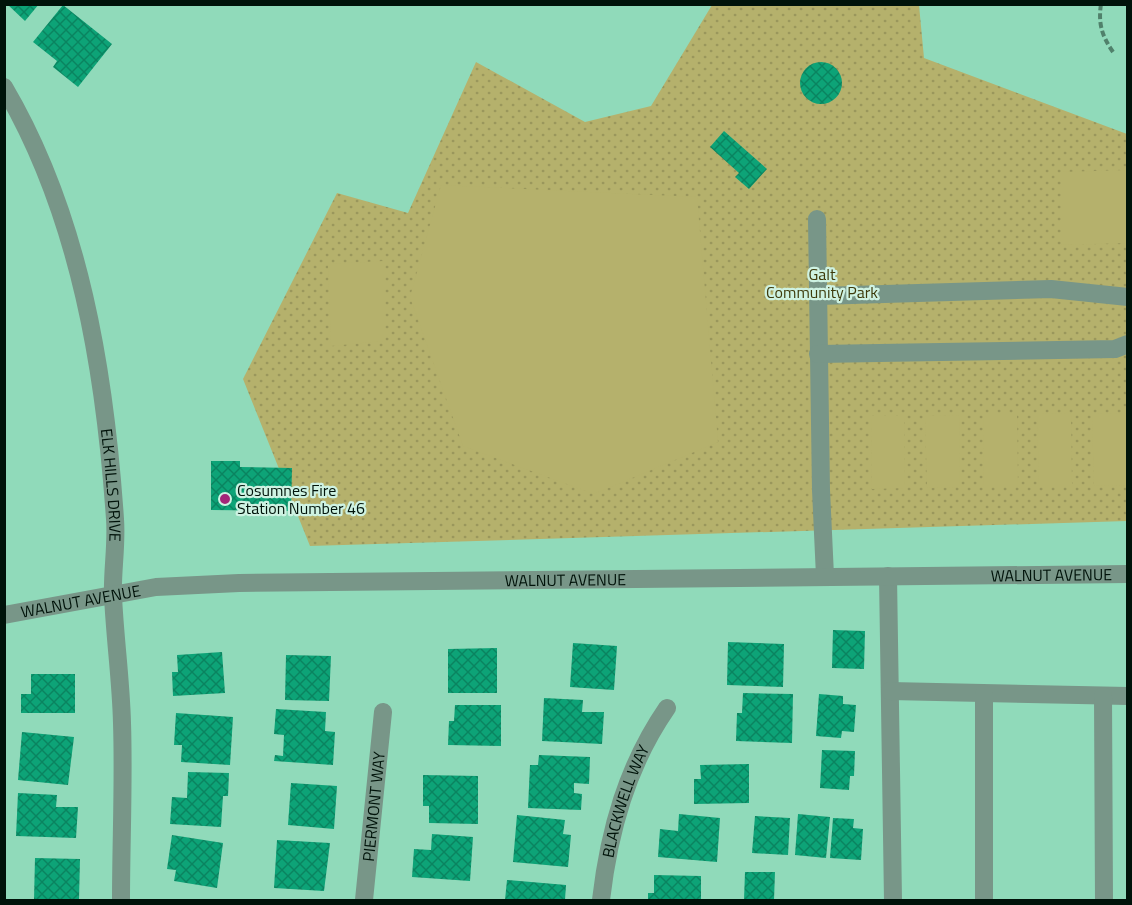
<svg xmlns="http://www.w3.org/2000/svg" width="1132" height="905" font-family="'Titillium Web',sans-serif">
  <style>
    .grass { fill: url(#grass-dots) }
    .pitch { fill: #b5b16c }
    .building { fill: url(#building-cross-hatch) }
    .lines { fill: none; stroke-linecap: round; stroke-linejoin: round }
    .path { stroke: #50816b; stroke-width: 4; stroke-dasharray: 6 3; stroke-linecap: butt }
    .minor { stroke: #789688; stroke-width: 18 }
    .poi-dot { fill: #a32678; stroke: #cef2e2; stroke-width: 2 }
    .labels { text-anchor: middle; stroke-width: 4.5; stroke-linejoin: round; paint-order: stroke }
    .park-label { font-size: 16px; fill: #3d3a0b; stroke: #cef2e2 }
    .street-label { font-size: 16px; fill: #00130a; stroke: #cef2e2 }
    .poi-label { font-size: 16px; fill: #00130a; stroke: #cef2e2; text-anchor: start }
  </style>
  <defs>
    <pattern id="grass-dots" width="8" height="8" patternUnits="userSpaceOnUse" patternTransform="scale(1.5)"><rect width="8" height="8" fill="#b5b16c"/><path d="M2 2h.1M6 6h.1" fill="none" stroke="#9a975c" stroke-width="1.8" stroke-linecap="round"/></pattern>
    <pattern id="building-cross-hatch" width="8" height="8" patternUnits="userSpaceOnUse" patternTransform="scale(1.5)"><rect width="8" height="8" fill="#0da377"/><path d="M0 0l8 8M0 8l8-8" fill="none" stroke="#0a8460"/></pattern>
  </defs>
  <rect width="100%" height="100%" fill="#90daba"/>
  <path class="grass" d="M712,5H919L924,58L1127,134V521L310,546L243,379L337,193L408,213L476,62L585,122L651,106Z"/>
  <g class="pitch">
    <path d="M1127,170V243L1061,245V172Z"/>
    <path d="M441,185L697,197L718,442L594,494L463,446L410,297Z"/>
    <path d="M383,261V341L331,346L328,264Z"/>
    <path d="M1071,413L1072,485H1039L1037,414Z"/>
    <path d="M1126,413L1127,485L1094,486L1092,414Z"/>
    <path d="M959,415L960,487L927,488L925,416Z"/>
    <path d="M983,415H1017L1018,487H984Z"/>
    <path d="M904,416L905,488L872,489L871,416Z"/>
  </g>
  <g class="building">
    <path d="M7,4H39L25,21Z"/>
    <path d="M63,5L112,44L78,87L53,67L57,61L33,42Z"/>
    <circle cx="821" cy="83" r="21"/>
    <path d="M724,131L767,169L749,189L735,177L739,173L710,147Z"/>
    <path d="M211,461H240V467L292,468L291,511L211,510Z"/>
    <path d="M833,630L865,631L864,669L832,668Z"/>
    <path d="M728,642L784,644L783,687L727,685Z"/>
    <path d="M573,643L617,646L614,690L570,687Z"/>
    <path d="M497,648V693H448V649Z"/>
    <path d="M222,652L225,693L173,696L172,672H178L177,655Z"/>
    <path d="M286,655L331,656L329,701L285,700Z"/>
    <path d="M31,674H75V713H21V694H31Z"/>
    <path d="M743,693L793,694L792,743L736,741L737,713H742Z"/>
    <path d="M819,694L843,696V704L856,705L854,732L842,731L841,738L816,736Z"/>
    <path d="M544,698L583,700L582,712H604L602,744L542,741Z"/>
    <path d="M455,705H501V746L448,745L449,721H454Z"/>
    <path d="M276,709L326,712L325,731L335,732L333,765L274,761L275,755L283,756L284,735L274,734Z"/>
    <path d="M176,713L233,717L230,765L181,762L182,745H174Z"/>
    <path d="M22,732L74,737L68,785L18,780Z"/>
    <path d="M822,750L855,751L854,776H850L849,790L820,788Z"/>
    <path d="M539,755L590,757L589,784L574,783V793L582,794L581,810L528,808L530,765H538Z"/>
    <path d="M749,764V803L694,804V779H701L700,765Z"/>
    <path d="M188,772L229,773L228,796H223L221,827L170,824L172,797L187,798Z"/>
    <path d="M423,775L478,776V824L429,823V806H423Z"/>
    <path d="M291,783L337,786L334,829L288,825Z"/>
    <path d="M18,793L57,795L56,807H78L76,838L16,836Z"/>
    <path d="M679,814L720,818L717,862L658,857L660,829L678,831Z"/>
    <path d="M798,814L830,817L826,858L795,855Z"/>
    <path d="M517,815L565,820L563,834L571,835L568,867L513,862Z"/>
    <path d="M755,816L790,818L788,855L752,853Z"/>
    <path d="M833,818L854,819L853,828L863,829L861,860L830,858Z"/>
    <path d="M432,834L473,837L470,881L412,877L414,849L431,850Z"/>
    <path d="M172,835L223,843L217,888L174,881L176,870L167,869Z"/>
    <path d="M277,840L330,843L324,891L274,888Z"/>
    <path d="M35,858L80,859L79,900H34Z"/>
    <path d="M745,872H775L774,900H744Z"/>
    <path d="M654,875L701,876V900H648V893H654Z"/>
    <path d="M507,880L566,885L565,900H505Z"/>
  </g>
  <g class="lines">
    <path class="path" d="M1101,4C1098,24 1102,36 1113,52"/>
    <g class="minor">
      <path id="s1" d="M4,87C80,216 105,372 115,519C117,545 112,571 113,596C115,639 121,681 122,723C124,782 121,842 121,900"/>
      <path d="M817,219L821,490L825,576"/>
      <path d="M818,296L1051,289L1128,297"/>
      <path d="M818,354L1115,349L1128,344"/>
      <path d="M888,576L893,900"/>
      <path id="s2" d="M4,615L156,587L239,583L1128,574"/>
      <path d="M890,691L1128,696"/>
      <path d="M1103,696L1104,900"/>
      <path id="s3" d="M364,900L383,712"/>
      <path id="s4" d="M601,900C609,831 627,766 667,708"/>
      <path d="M984,900V694"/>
    </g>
  </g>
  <circle class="poi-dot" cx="225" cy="499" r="6"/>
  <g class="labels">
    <g class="park-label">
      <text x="822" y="280">Galt<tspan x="822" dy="18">Community Park</tspan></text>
    </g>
    <g class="street-label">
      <text dy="6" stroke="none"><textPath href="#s1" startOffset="416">ELK HILLS DRIVE</textPath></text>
      <text dy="6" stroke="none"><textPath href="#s2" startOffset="1050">WALNUT AVENUE</textPath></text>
      <text dy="6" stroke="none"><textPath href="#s2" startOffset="564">WALNUT AVENUE</textPath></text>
      <text dy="6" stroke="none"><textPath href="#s2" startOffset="78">WALNUT AVENUE</textPath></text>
      <text dy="6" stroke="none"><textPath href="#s4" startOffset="102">BLACKWELL WAY</textPath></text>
      <text dy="6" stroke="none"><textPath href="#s3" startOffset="94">PIERMONT WAY</textPath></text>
    </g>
    <g class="poi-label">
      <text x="237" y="496">Cosumnes Fire<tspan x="237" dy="18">Station Number 46</tspan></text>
    </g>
  </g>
  <rect width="1132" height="905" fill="none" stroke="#00130a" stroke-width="12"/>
</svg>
